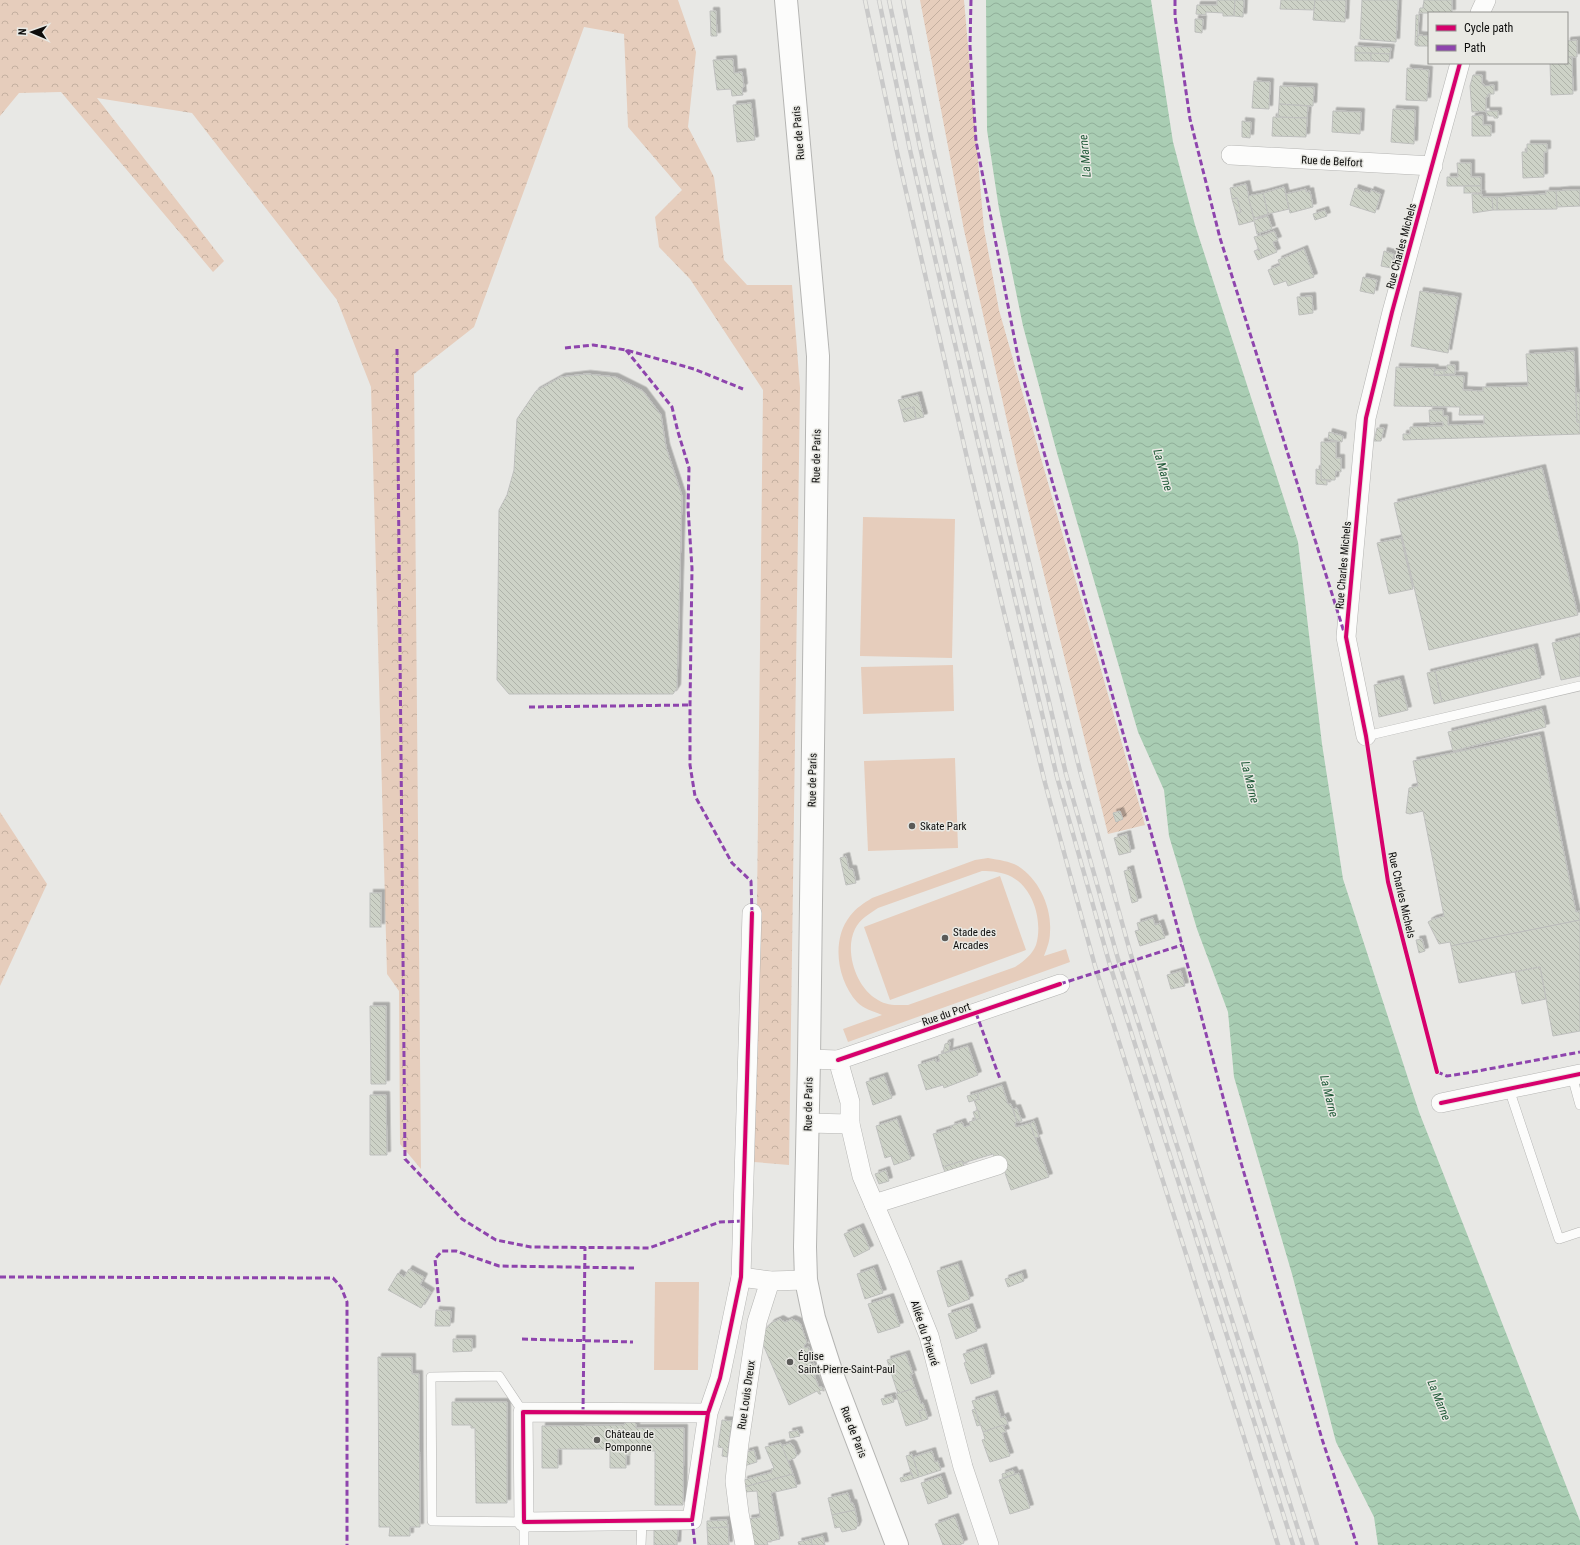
<svg xmlns="http://www.w3.org/2000/svg" width="1580" height="1545" font-family="'Roboto Condensed',sans-serif">
  <style>
    .forest { fill: url(#forest-crowns) }
    .garden { fill: url(#garden-furrows) }
    .pitch { fill: #e6cdbc; fill-rule: evenodd }
    .water { fill: url(#water-waves) }
    .building { fill: url(#building-back-hatch); stroke: #bebfbd; filter: url(#shadow) }
    .lines { fill: none; stroke-linecap: round; stroke-linejoin: round }
    .service-casing { stroke: #b5b5b3; stroke-width: 10 }
    .minor-casing { stroke: #b5b5b3; stroke-width: 20 }
    .secondary-casing { stroke: #b5b5b3; stroke-width: 24 }
    .service { stroke: #fcfcfb; stroke-width: 9 }
    .minor { stroke: #fcfcfb; stroke-width: 19 }
    .secondary { stroke: #fcfcfb; stroke-width: 22 }
    .rail-casing { stroke: #c9c9c9; stroke-width: 4.5 }
    .rail { stroke: #e9e9e4; stroke-width: 3; stroke-dasharray: 9; stroke-linecap: butt }
    .quiet { stroke: #8e44ad; stroke-width: 3; stroke-dasharray: 6 3; stroke-linecap: butt }
    .cycleway-casing { stroke: #e9e9e4; stroke-width: 6 }
    .cycleway { stroke: #d6006c; stroke-width: 4 }
    .poi-dot { fill: #5a5a58; stroke: #e9e9e4; stroke-width: 1.5 }
    .labels { text-anchor: middle; stroke-width: 3; stroke-linejoin: round; paint-order: stroke }
    .street-label { font-size: 11px; fill: #0d0d0c; stroke: #e9e9e4 }
    .poi-label { font-size: 11px; fill: #0d0d0c; stroke: #e9e9e4; text-anchor: start }
    .water-label { font-size: 12px; font-style: italic; fill: #1d5735; stroke: #e9e9e4 }
  </style>
  <defs>
    <pattern id="forest-crowns" width="20" height="18" patternUnits="userSpaceOnUse"><rect width="20" height="18" fill="#e6cdbc"/><path d="M2 6a3 3 0 1 1 6 0M12 15a3 3 0 1 1 6 0" fill="none" stroke="#c4afa0"/></pattern>
    <pattern id="garden-furrows" width="10" height="10" patternUnits="userSpaceOnUse"><rect width="10" height="10" fill="#e6cdbc"/><path d="M-1 1l2-2M0 10L10 0M9 11l2-2" fill="none" stroke="#c4afa0"/></pattern>
    <pattern id="water-waves" width="16" height="10" patternUnits="userSpaceOnUse"><rect width="16" height="10" fill="#a9cdb3"/><path d="M0 5q4-4 8 0t8 0" fill="none" stroke="#90af99"/></pattern>
    <pattern id="building-back-hatch" width="6" height="6" patternUnits="userSpaceOnUse"><rect width="6" height="6" fill="#cdd2c7"/><path d="M-1 5l2 2M0 0l6 6M5-1l2 2" fill="none" stroke="#afb3aa"/></pattern>
    <filter id="shadow"><feDropShadow dx="3.5" dy="-3.5" stdDeviation="0" flood-color="#0004"/></filter>
  </defs>
  <rect width="100%" height="100%" fill="#e8e8e5"/>
  <g class="forest">
    <path d="M0,0H678L696,52L688,127L714,177L724,260L747,285H792L800,388L789,1165L754,1162L763,390L690,279L659,247L655,217L682,190L628,127L624,34L584,27L474,327L414,374L421,1169L400,1144L399,991L387,974L371,387L337,300L192,113L97,98L224,261L213,272L61,92L19,93L0,116Z"/>
    <path d="M0,812L47,884L0,986Z"/>
  </g>
  <path class="garden" d="M920,0H964L984,229L999,310L1145,825L1108,834L1017,465L964,230Z"/>
  <g class="pitch">
    <path d="M863,517L955,519L952,658L860,656Z"/>
    <path d="M953,665L954,711L863,714L861,667Z"/>
    <path d="M955,758L958,848L868,851L864,761Z"/>
    <path d="M988,858C999,860 1009,861 1018,866C1039,879 1052,908 1050,932C1050,941 1047,948 1044,956L1066,949L1070,962L848,1042L843,1029L882,1015C873,1011 864,1009 857,1002C837,980 831,940 850,916C856,908 864,903 872,898L975,860ZM982,871C992,871 1003,872 1012,877C1034,889 1043,922 1036,945C1032,955 1024,961 1015,967L908,1005C898,1005 887,1006 878,1000C856,988 844,951 855,929C860,919 869,914 878,908Z"/>
    <path d="M1000,876L1026,950L890,1000L864,927Z"/>
    <path d="M655,1282H699L698,1370H654Z"/>
  </g>
  <path class="water" d="M986,0H1151L1173,142L1195,225L1298,542L1322,744L1343,879L1419,1112L1580,1521V1545H1378L1374,1517L1336,1442L1292,1274L1234,1077L1228,1012L1197,929L1169,836L1164,790L1138,732L1057,453L1023,326L999,209L987,130Z"/>
  <g class="building">
    <path d="M1217,0H1235L1234,16H1223V13L1206,12V15L1196,14L1197,5H1217Z"/>
    <path d="M1235,0H1244L1243,17L1234,16Z"/>
    <path d="M1281,0H1315L1314,10L1280,9Z"/>
    <path d="M1315,0H1346L1345,22L1313,20Z"/>
    <path d="M1362,0H1398L1396,42L1360,39Z"/>
    <path d="M1424,0H1452V13H1419L1420,8H1423Z"/>
    <path d="M710,11H716L717,36H711Z"/>
    <path d="M1416,15H1419L1417,46L1415,45Z"/>
    <path d="M1195,19H1203L1202,33L1195,32Z"/>
    <path d="M1418,35L1429,36V46H1417Z"/>
    <path d="M1577,40V57H1567V41Z"/>
    <path d="M1355,46L1391,48L1390,54L1355,53Z"/>
    <rect x="1355" y="53" width="16" height="8"/>
    <path d="M1371,53L1390,54L1389,62L1371,61Z"/>
    <path d="M1567,57H1572L1573,94L1551,95L1550,63H1567Z"/>
    <path d="M733,59L734,73L742,72L744,87L742,88L743,95L732,96L731,89L717,90L713,60Z"/>
    <path d="M1407,68L1429,70L1427,101L1406,100Z"/>
    <path d="M1473,75H1482V84H1484V86L1494,85V94H1488V97H1486V111L1472,112L1470,86Z"/>
    <path d="M1254,81L1270,82L1269,109L1252,108Z"/>
    <path d="M1280,86L1314,87L1313,106L1279,104Z"/>
    <path d="M751,103L755,140L737,142L733,105Z"/>
    <path d="M1279,104L1308,106L1307,118L1278,117Z"/>
    <path d="M1393,109L1415,110L1414,144L1391,142Z"/>
    <path d="M1333,111L1361,112L1360,134L1332,132Z"/>
    <path d="M1486,111H1498V118H1494V116H1489L1487,115Z"/>
    <path d="M1483,115V125H1491V136H1472V116Z"/>
    <path d="M1273,117L1307,118L1306,137L1272,136Z"/>
    <path d="M1242,121L1251,122L1250,138L1242,137Z"/>
    <path d="M1527,144H1547V152H1544V177L1523,178L1522,152H1527Z"/>
    <path d="M1457,163H1471V177H1481V186H1447V177H1458Z"/>
    <path d="M1246,184L1254,220L1268,216L1272,229L1257,234L1254,221L1239,225L1236,213L1241,212L1237,198L1232,199L1230,188Z"/>
    <rect x="1464" y="186" width="17" height="7"/>
    <path d="M1284,187L1289,209L1268,214L1263,193Z"/>
    <path d="M1355,188L1370,193L1371,190L1381,194L1375,213L1350,205Z"/>
    <path d="M1306,189V192L1310,191L1313,207L1290,213L1286,194Z"/>
    <path d="M1567,190H1580V206L1557,207L1556,191Z"/>
    <path d="M1546,191H1556L1557,209L1497,210V197L1546,194Z"/>
    <path d="M1263,193L1268,214L1254,218L1248,196Z"/>
    <path d="M1472,194H1482V197H1492L1493,210L1473,213Z"/>
    <path d="M1492,197H1497V210H1493Z"/>
    <path d="M1237,198L1241,212L1236,213L1232,199Z"/>
    <path d="M1325,210L1327,216L1315,220L1313,214Z"/>
    <path d="M1274,231L1278,240L1273,242L1277,252L1262,258L1254,237L1261,235V236Z"/>
    <path d="M1259,249L1262,258L1258,260L1254,251Z"/>
    <path d="M1304,249L1314,277L1288,286L1286,281L1274,285L1268,270L1280,265L1278,260Z"/>
    <path d="M1384,251L1394,254L1391,268L1381,266Z"/>
    <path d="M1363,277L1377,280L1374,294L1360,291Z"/>
    <path d="M1420,291L1458,297L1448,353L1411,346Z"/>
    <path d="M1312,296L1313,313L1299,315L1297,297Z"/>
    <path d="M1574,351L1577,422H1580V434L1403,440V434H1410V427L1443,426V422L1430,423L1429,410H1443V416H1448V425L1484,424V415H1459L1460,407L1394,406L1396,367L1435,368L1434,375L1464,376L1463,390L1483,391V387L1528,386L1526,354Z"/>
    <path d="M1447,365H1455V374H1443L1444,370H1447Z"/>
    <path d="M1435,370H1444V375H1434Z"/>
    <path d="M587,374L615,377L643,391L661,415L666,447L682,496L677,688L673,694H509L497,680L499,510L507,495L514,470L517,419L536,391L561,377Z"/>
    <path d="M1576,393H1580V422H1577Z"/>
    <path d="M918,395L924,417L916,419L914,407L901,410L898,400Z"/>
    <path d="M914,407L916,419L904,422L901,410Z"/>
    <path d="M1377,428H1384L1381,441H1374Z"/>
    <path d="M1329,432L1343,436L1342,442L1328,439Z"/>
    <path d="M1321,442H1336V458H1341V472L1336,471L1335,480H1321Z"/>
    <path d="M1542,468L1578,615L1429,650L1394,503Z"/>
    <path d="M1316,469L1321,470V480H1327V485L1316,484Z"/>
    <path d="M1401,538L1413,589L1389,594L1377,543Z"/>
    <path d="M1580,636V676L1561,680L1552,643Z"/>
    <path d="M1534,647L1541,678L1442,702L1435,671Z"/>
    <path d="M1435,671L1442,702L1434,704L1427,673Z"/>
    <path d="M1400,679L1408,710L1379,717L1374,685Z"/>
    <path d="M1542,709L1546,727L1453,751L1448,732Z"/>
    <path d="M1540,735L1576,912L1580,911V920L1451,946L1450,942L1439,944L1428,922L1433,919L1444,916L1423,811L1410,814L1406,813L1409,788L1418,786L1413,761Z"/>
    <path d="M1120,811L1123,819L1116,822L1113,813Z"/>
    <path d="M1127,834L1131,852L1119,855L1114,838Z"/>
    <path d="M846,856L849,869H853L856,883L846,885L840,858Z"/>
    <path d="M1130,869L1138,901L1132,903L1124,871Z"/>
    <rect x="370" y="893" width="11" height="34"/>
    <path d="M1153,918L1155,925L1160,923L1165,938L1140,946L1135,931L1139,930L1137,923Z"/>
    <path d="M1580,920V1031L1553,1036L1540,967L1459,983L1451,946Z"/>
    <path d="M1422,939L1425,951L1419,953L1416,940Z"/>
    <path d="M1540,967L1546,999L1522,1004L1515,972Z"/>
    <path d="M1181,971L1185,986L1171,989L1167,975Z"/>
    <path d="M370,1006H386V1084H371Z"/>
    <path d="M950,1042L949,1051L943,1053L945,1044Z"/>
    <path d="M968,1046L978,1075L944,1088L943,1085L926,1090L918,1065L936,1059V1062L940,1061L938,1055Z"/>
    <path d="M884,1076L892,1098L873,1105L866,1082Z"/>
    <path d="M1002,1085L1008,1104H1011L1017,1122L1015,1123L1016,1127L1030,1123L1049,1177L1011,1190L1000,1158L995,1159L993,1154L963,1163L962,1161L943,1167L933,1134L952,1128L951,1126L962,1122L964,1127L970,1125L969,1122L980,1118L974,1100L979,1099L977,1093Z"/>
    <path d="M977,1093L979,1099L969,1102L967,1096Z"/>
    <path d="M370,1095H386L387,1155H370Z"/>
    <path d="M1017,1108L1022,1121L1017,1122L1013,1109Z"/>
    <path d="M978,1110L980,1118L976,1120L973,1112Z"/>
    <path d="M897,1119L911,1159L894,1165L891,1156L885,1158L876,1126Z"/>
    <path d="M1034,1121L1039,1137L1035,1138L1030,1123Z"/>
    <path d="M962,1161L964,1166L945,1172L943,1167Z"/>
    <path d="M886,1170L889,1181L879,1184L875,1174Z"/>
    <path d="M860,1227L870,1249L854,1257L844,1234Z"/>
    <path d="M958,1264L970,1299L948,1307L937,1271Z"/>
    <path d="M874,1268L883,1293L865,1299L857,1274Z"/>
    <path d="M409,1269L424,1277L420,1285L431,1292L421,1308L388,1290L398,1273L404,1277Z"/>
    <path d="M1022,1273L1024,1281L1008,1287L1005,1279Z"/>
    <path d="M890,1297L900,1326L878,1333L868,1304Z"/>
    <path d="M969,1307L977,1331L956,1339L948,1314Z"/>
    <path d="M436,1310L451,1311L450,1326H435Z"/>
    <path d="M780,1319L785,1322L792,1319L799,1322L801,1325L807,1343L804,1345L805,1348L809,1347V1351L807,1352L808,1355L811,1354L813,1359L809,1361L811,1364L814,1363L815,1366L812,1368L813,1371L817,1370L819,1374L814,1375L819,1387H822L823,1390L819,1391L821,1394H819L817,1391L789,1405L762,1342L764,1330L768,1327L771,1323Z"/>
    <path d="M453,1339H472V1351L453,1352Z"/>
    <path d="M983,1347L991,1377L971,1384L964,1363L966,1362L963,1354Z"/>
    <path d="M906,1354L913,1374H910L915,1388L898,1394L887,1360Z"/>
    <path d="M378,1357H412V1374H419L420,1527H410V1536H389L390,1527H379Z"/>
    <path d="M915,1388L921,1404L923,1403L925,1409L919,1411L922,1421L906,1426L896,1394Z"/>
    <path d="M994,1394L1001,1418L1005,1416L1008,1424L983,1432L972,1401Z"/>
    <path d="M892,1396L894,1402L883,1405L881,1399Z"/>
    <path d="M452,1402H507V1503H476L475,1428H471V1425H452Z"/>
    <path d="M925,1409L928,1419L922,1421L919,1411Z"/>
    <path d="M975,1409L980,1425L977,1426L972,1410Z"/>
    <path d="M722,1420L732,1421L727,1457L722,1456L723,1448L718,1447Z"/>
    <path d="M626,1422H634L636,1424V1428H684L683,1505H655V1451H630V1455H626V1468H610V1449H558V1468H542V1426L624,1425Z"/>
    <path d="M1003,1425L1006,1432L1002,1433L1010,1456L990,1462L982,1440L985,1439L983,1432Z"/>
    <path d="M798,1430L800,1436L790,1438L789,1432Z"/>
    <path d="M781,1443L793,1474L744,1487V1480L772,1472L771,1469L774,1468L765,1447Z"/>
    <path d="M790,1443L793,1445L797,1455L795,1458L788,1461L782,1446Z"/>
    <path d="M754,1450L757,1462L744,1466L746,1452Z"/>
    <path d="M932,1451L935,1462L938,1461L941,1470L919,1477L913,1457Z"/>
    <path d="M912,1454L919,1477L913,1479L906,1456Z"/>
    <path d="M1013,1470L1015,1474L1003,1478L1002,1474Z"/>
    <path d="M1019,1473L1030,1508L1010,1514L999,1480Z"/>
    <path d="M793,1474L797,1487L771,1493L780,1539L767,1542L768,1545H755L752,1540L748,1519L760,1517L757,1491L745,1492L744,1487Z"/>
    <path d="M912,1474L913,1479L901,1482L900,1478Z"/>
    <path d="M941,1476L948,1497L928,1504L921,1483Z"/>
    <path d="M848,1493L851,1503H853L855,1510L832,1515L828,1498Z"/>
    <path d="M855,1510L858,1524L856,1529L842,1532L840,1527L835,1528L832,1515Z"/>
    <path d="M955,1517L964,1543L959,1545H943L935,1524Z"/>
    <path d="M727,1520L728,1527L707,1528V1521Z"/>
    <path d="M728,1527L729,1545H708L707,1528Z"/>
    <path d="M654,1529H678L677,1545H654Z"/>
    <path d="M823,1536L825,1545H812L811,1539Z"/>
    <path d="M811,1539L812,1545H799L798,1542Z"/>
  </g>
  <g class="lines">
    <defs>
      <g id="service">
        <path d="M1366,736L1580,686"/>
        <path d="M1572,1076L1580,1105"/>
        <path d="M1509,1089L1559,1239L1580,1232"/>
        <path d="M523,1412L499,1376L431,1377L432,1521L524,1522V1545"/>
        <path d="M641,1545L642,1521"/>
      </g>
      <g id="minor">
        <path d="M1480,13L1486,0"/>
        <path d="M1231,155L1433,166"/>
        <path d="M1366,736L1346,637L1366,418L1392,312L1460,63"/>
        <path d="M809,1059L838,1060L850,1102V1124L862,1176L900,1264L929,1336L963,1467L989,1545"/>
        <path d="M838,1060L1060,984"/>
        <path d="M1441,1103L1580,1074"/>
        <path d="M807,1123L850,1124"/>
        <path d="M874,1204L998,1165"/>
        <path d="M741,1277L770,1281L806,1280"/>
        <path d="M708,1413L523,1412L524,1522L692,1520L708,1413L720,1378L741,1277L752,913"/>
        <path d="M745,1545L739,1513L735,1481L739,1443L757,1322L770,1281"/>
      </g>
      <path id="secondary" d="M786,0L818,356L809,1059L805,1247L806,1280L814,1318L833,1377L897,1545"/>
    </defs>
    <use href="#service" class="service-casing"/>
    <use href="#minor" class="minor-casing"/>
    <use href="#secondary" class="secondary-casing"/>
    <use href="#service" class="service"/>
    <use href="#minor" class="minor"/>
    <use href="#secondary" class="secondary"/>
    <defs>
      <g id="rail">
        <path d="M865,0L897,152L970,471L1045,783L1095,966L1278,1545"/>
        <path d="M879,0L910,150L946,306L1057,777L1109,962L1293,1545"/>
        <path d="M889,0L920,147L955,303L1066,774L1118,959L1303,1545"/>
        <path d="M903,0L933,148L968,301L1042,618L1080,771L1131,955L1317,1545"/>
      </g>
    </defs>
    <use href="#rail" class="rail-casing"/>
    <use href="#rail" class="rail"/>
    <g class="quiet">
      <path d="M971,0L970,46L976,141L1020,367L1170,900L1237,1149L1322,1439L1357,1545"/>
      <path d="M1175,0V16L1190,119L1220,238L1344,632"/>
      <path d="M565,348L593,345L626,350L694,369L743,389"/>
      <path d="M397,349L405,1159L462,1219L496,1240L531,1247L649,1248L720,1222L743,1221"/>
      <path d="M626,350L672,407L678,432L689,468L688,508L692,568L690,705V765L695,796L732,863L751,881L752,913"/>
      <path d="M529,707L690,705"/>
      <path d="M1060,984L1182,945"/>
      <path d="M976,1013L1000,1079"/>
      <path d="M1437,1072L1447,1076L1467,1073L1580,1052"/>
      <path d="M0,1277L333,1278L341,1287L347,1302V1545"/>
      <path d="M439,1302L435,1259L442,1251H456L499,1266L634,1268"/>
      <path d="M522,1339L633,1342"/>
      <path d="M583,1413L585,1247"/>
      <path d="M692,1520L695,1545"/>
    </g>
    <defs>
      <g id="cycleway">
        <path d="M838,1060L1060,984"/>
        <path d="M1437,1072L1388,882L1366,736L1346,637L1366,418L1392,312L1460,63"/>
        <path d="M1441,1103L1580,1074"/>
        <path d="M708,1413L523,1412L524,1522L692,1520L708,1413L720,1378L741,1277L752,913"/>
      </g>
    </defs>
    <use href="#cycleway" class="cycleway-casing"/>
    <use href="#cycleway" class="cycleway"/>
  </g>
  <g class="poi-dot">
    <circle cx="912" cy="826" r="4"/>
    <circle cx="945" cy="938" r="4"/>
    <circle cx="790" cy="1362" r="4"/>
    <circle cx="597" cy="1440" r="4"/>
  </g>
  <g class="labels">
    <g class="street-label">
      <text transform="translate(798 133) rotate(-95)" y="4">Rue de Paris</text>
      <text transform="translate(1332 161) rotate(3)" y="4">Rue de Belfort</text>
      <text transform="translate(1401 246) rotate(-75)" y="4">Rue Charles Michels</text>
      <text transform="translate(816 456) rotate(-89)" y="4">Rue de Paris</text>
      <text transform="translate(1343 565) rotate(-85)" y="4">Rue Charles Michels</text>
      <text transform="translate(812 780) rotate(-89)" y="4">Rue de Paris</text>
      <text transform="translate(1402 895) rotate(77)" y="4">Rue Charles Michels</text>
      <text transform="translate(946 1014) rotate(-19)" y="4">Rue du Port</text>
      <text transform="translate(808 1104) rotate(-89)" y="4">Rue de Paris</text>
      <text transform="translate(925 1333) rotate(72)" y="4">Allée du Prieuré</text>
      <text transform="translate(746 1395) rotate(-82)" y="4">Rue Louis Dreux</text>
      <text transform="translate(854 1432) rotate(69)" y="4">Rue de Paris</text>
    </g>
    <g class="poi-label">
      <text x="920" y="830">Skate Park</text>
      <text x="953" y="936">Stade des<tspan x="953" dy="13">Arcades</tspan></text>
      <text x="798" y="1360">Église<tspan x="798" dy="13">Saint-Pierre-Saint-Paul</tspan></text>
      <text x="605" y="1438">Château de<tspan x="605" dy="13">Pomponne</tspan></text>
    </g>
    <g class="water-label">
      <text transform="translate(1085 156) rotate(-95)" y="4">La Marne</text>
      <text transform="translate(1163 470) rotate(74)" y="4">La Marne</text>
      <text transform="translate(1250 782) rotate(76)" y="4">La Marne</text>
      <text transform="translate(1329 1096) rotate(76)" y="4">La Marne</text>
      <text transform="translate(1439 1400) rotate(68)" y="4">La Marne</text>
    </g>
  </g>
  <rect x="1428" y="12" width="140" height="52" fill="#e9e9e4" stroke="#91918e"/>
  <rect x="1436" y="25" width="20" height="6" fill="#d6006c" stroke="#91918e"/>
  <text x="1464" y="32" font-size="12" fill="#0d0d0c">Cycle path</text>
  <rect x="1436" y="45" width="20" height="6" fill="#8e44ad" stroke="#91918e"/>
  <text x="1464" y="52" font-size="12" fill="#0d0d0c">Path</text>
  <g transform="translate(32 32) rotate(272)" stroke="#e9e9e4" stroke-width="3" paint-order="stroke">
  <path d="M0-3L7 15L0 10L-7 15Z" fill="#0d0d0c"/>
  <text y="-6" font-size="11" font-weight="bold" text-anchor="middle" fill="#0d0d0c">N</text>
  </g>
</svg>
